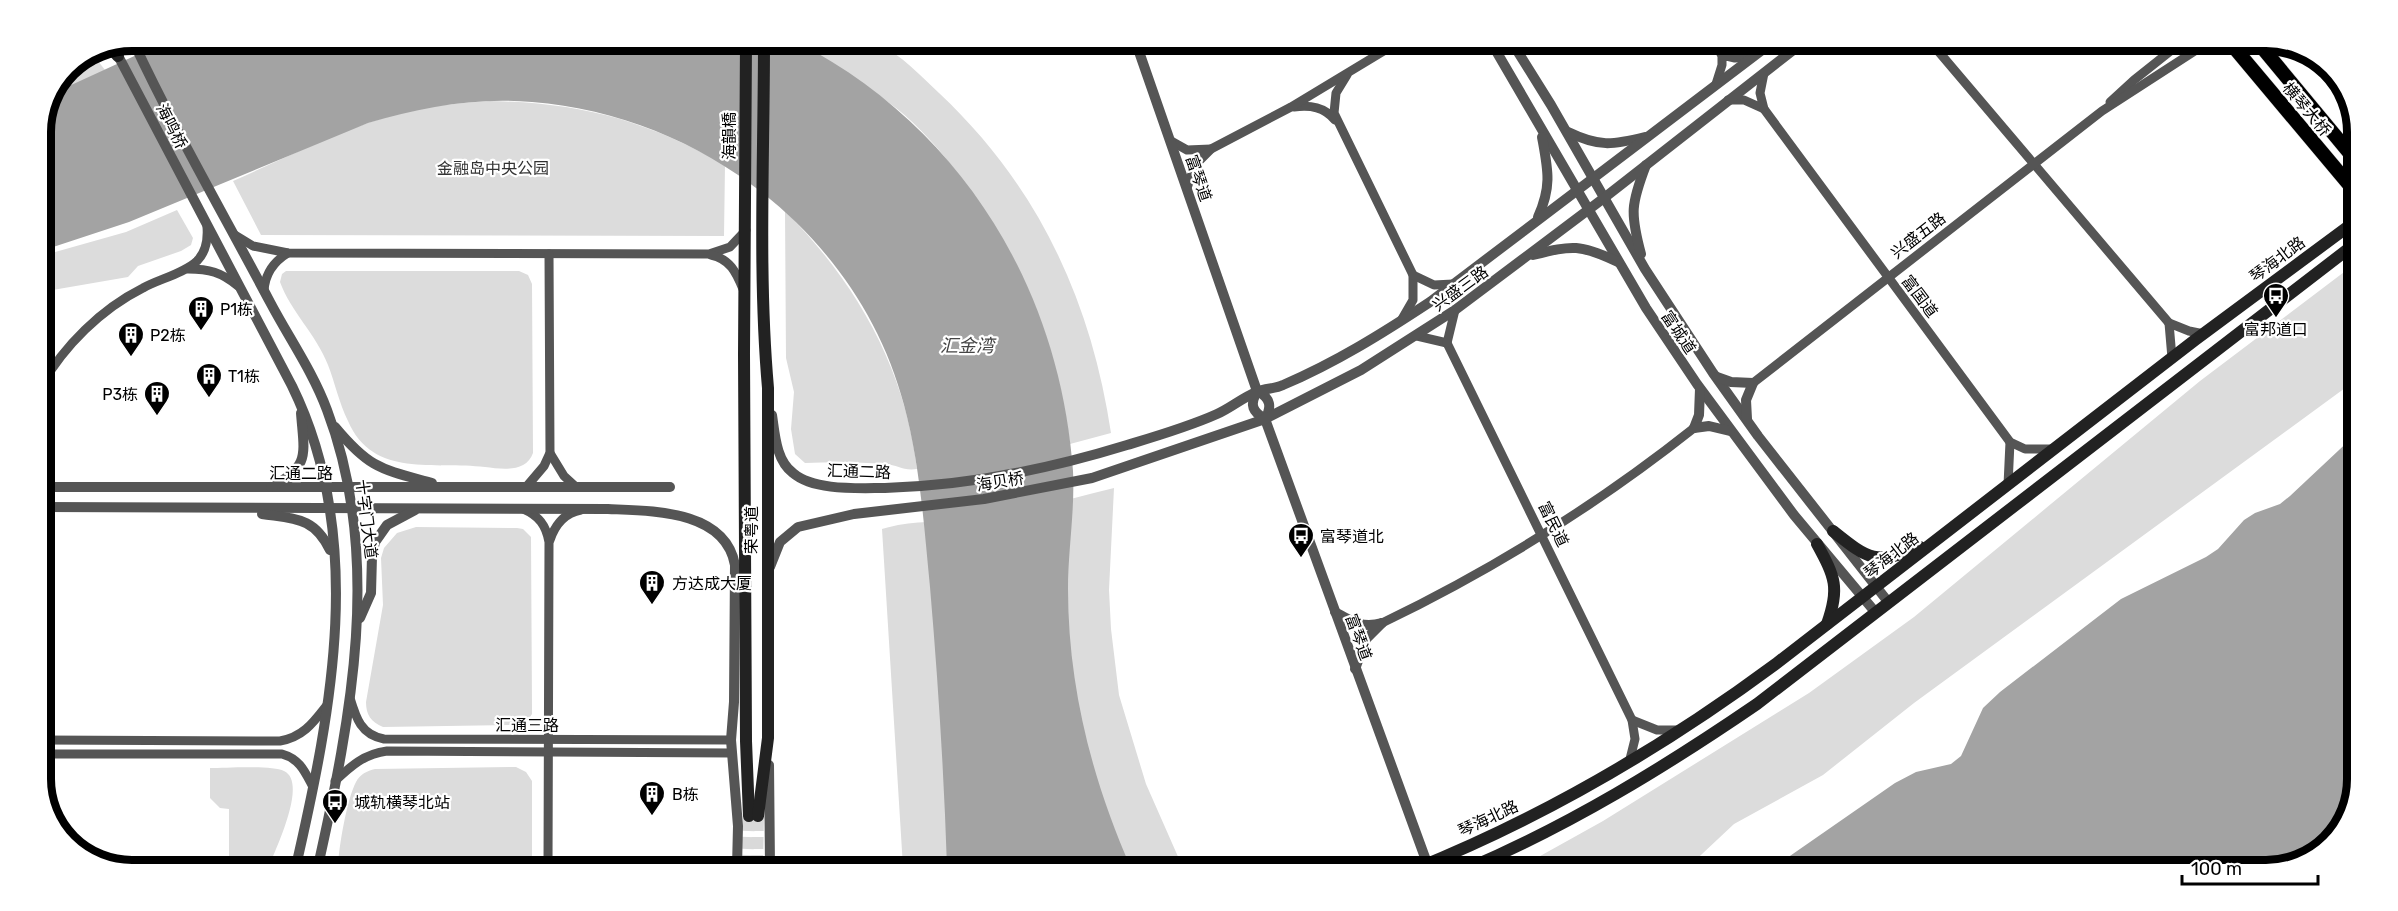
<svg xmlns="http://www.w3.org/2000/svg" width="2398" height="911" font-family="Rubik,'Noto Sans SC',sans-serif">
  <style>
    .green { fill: #dcdcdc }
    .water { fill: #a3a3a3 }
    .lines { fill: none; stroke-linecap: round; stroke-linejoin: round }
    .secondary-tunnel { stroke: #d9d9d9; stroke-width: 12; stroke-dasharray: 12 6; stroke-linecap: butt }
    .primary-casing { stroke: #dbdbdb; stroke-width: 15 }
    .minor { stroke: #555; stroke-width: 9 }
    .tertiary { stroke: #555; stroke-width: 10 }
    .secondary { stroke: #222; stroke-width: 12 }
    .primary { stroke: #000; stroke-width: 14 }
    .labels { text-anchor: middle; stroke-width: 4.5; stroke-linejoin: round; paint-order: stroke }
    .street-label { font-size: 16px; fill: #000; stroke: #fff }
    .park-label { font-size: 16px; fill: #333; stroke: #fff }
    .poi-label { font-size: 16px; fill: #000; stroke: #fff; text-anchor: start }
    .water-label { font-size: 18px; font-style: italic; fill: #444; stroke: #fff }
    .rim { fill: none; stroke: #000; stroke-width: 8 }
  </style>
  <rect width="100%" height="100%" fill="#fff"/>
  <g class="green">
    <path d="M797,42C812,42 869,38 879,44C901,55 921,76 939,93C1038,186 1091,300 1111,433L1070,444C1057,343 1022,254 958,174C940,150 920,127 896,108C865,84 830,64 797,42Z"/>
    <path d="M94,56L105,70L56,93L68,67Z"/>
    <path d="M490,101C582,103 645,120 725,165L724,236L261,235L233,181C290,156 347,126 408,111C435,105 462,103 490,101Z"/>
    <path d="M177,210L193,238L191,245L181,251L138,266L128,277L41,292V256L126,232Z"/>
    <path d="M785,211C856,282 905,368 917,469C903,471 898,465 885,464C858,462 832,462 805,463L795,454L791,429L794,392L786,358Z"/>
    <path d="M2356,263V380L1914,703L1823,775L1734,824L1686,869H1517L1603,821L1809,693L1914,617L2200,381Z"/>
    <path d="M286,271H519L528,275L532,284L533,453C526,473 502,469 485,467C435,461 373,479 348,421C339,403 335,383 328,365C316,334 291,312 280,282L282,274Z"/>
    <path d="M1114,488L1109,590L1111,629L1119,695L1146,784L1183,868L903,867L882,529C912,520 934,523 964,520C1015,515 1065,500 1114,488Z"/>
    <path d="M416,527L517,528L523,529L531,537L532,709V714L526,723L516,725L383,727C371,722 366,715 366,702L383,605L381,558L384,548L397,533Z"/>
    <path d="M516,767L526,772L532,781V867L338,866C339,846 347,799 356,782C360,774 367,771 375,769Z"/>
    <path d="M210,768C226,768 272,765 284,771C308,782 276,848 269,866H229V809L220,808L210,798Z"/>
  </g>
  <g class="water">
    <path d="M167,41L797,42C962,127 1060,289 1073,471C1075,510 1068,550 1068,589C1068,686 1092,780 1131,868L947,867C944,774 938,680 930,587C924,526 920,464 904,405C860,237 703,115 532,102C476,97 422,107 368,123L129,222L41,251V126L56,92Z"/>
    <path d="M2355,435L2353,809L2321,852L2266,870L1771,869L1895,783L1916,772L1951,764L1961,756L1983,708L2000,692L2121,599L2206,557L2218,549L2244,520L2255,513L2280,504L2290,496Z"/>
  </g>
  <g class="lines">
    <g class="secondary-tunnel">
      <path d="M747,867L749,816"/>
      <path d="M757,867L758,816"/>
    </g>
    <defs>
      <g id="primary">
        <path d="M2232,45L2357,194"/>
        <path d="M2260,45L2357,162"/>
      </g>
    </defs>
    <use href="#primary" class="primary-casing"/>
    <g class="minor">
      <path d="M1714,44L1722,55"/>
      <path d="M1933,45L2169,323"/>
      <path d="M1347,75L1336,93L1334,113L1413,275V300L1402,319"/>
      <path d="M1716,84L1722,65V55L1735,58L1753,57"/>
      <path d="M1728,100H1744L1764,109L1760,93L1764,73"/>
      <path d="M2110,102L2134,80L2178,45"/>
      <path d="M1294,107C1311,105 1324,107 1335,120"/>
      <path d="M1764,109L2010,442L2025,449H2054"/>
      <path d="M1171,141L1187,150L1211,149"/>
      <path d="M1187,188L1195,165L1211,149L1291,107L1397,43"/>
      <path d="M235,235L253,246L288,253L709,254L730,247L746,230"/>
      <path d="M711,255C730,259 736,272 743,289"/>
      <path d="M188,269C209,269 221,272 238,286"/>
      <path d="M1413,275L1434,285L1453,284"/>
      <path d="M264,291C265,274 273,262 288,253"/>
      <path d="M1417,336L1447,343"/>
      <path d="M1447,343L1632,720L1635,739L1629,763"/>
      <path d="M1447,343L1455,310"/>
      <path d="M2172,358L2169,323L2189,331L2204,334"/>
      <path d="M1753,383L2102,111L2204,45"/>
      <path d="M41,386C64,346 101,309 143,288C159,279 183,274 197,261C206,252 208,240 207,227"/>
      <path d="M550,453L564,476L576,487"/>
      <path d="M2008,485L2010,442"/>
      <path d="M527,486L544,466L550,453L549,254"/>
      <path d="M523,509C539,516 546,525 549,542L548,867"/>
      <path d="M550,540C555,525 564,513 581,510"/>
      <path d="M1382,623C1494,569 1597,505 1694,428"/>
      <path d="M350,698C356,718 361,735 384,739L731,740"/>
      <path d="M1632,720L1657,730H1679"/>
      <path d="M41,740L280,741C303,737 313,723 327,705"/>
      <path d="M41,754H282C300,759 305,772 313,787"/>
      <path d="M335,781C351,766 364,754 387,751L732,753"/>
    </g>
    <g class="tertiary">
      <path d="M133,41C174,129 224,215 270,302C289,338 313,372 327,410C383,557 351,718 318,866"/>
      <path d="M1136,43L1257,391"/>
      <path d="M1492,44L1646,308L1697,384L1794,515L1876,613"/>
      <path d="M1513,44L1551,105L1645,269L1713,373L1758,436L1889,603"/>
      <path d="M114,48L292,386C366,537 332,709 296,866"/>
      <path d="M1568,132C1599,147 1612,145 1645,137"/>
      <path d="M1538,217C1552,186 1548,170 1542,137"/>
      <path d="M1641,254C1630,213 1631,204 1646,165"/>
      <path d="M1533,255C1573,245 1580,244 1618,262"/>
      <path d="M1717,377L1731,382L1753,383L1746,400L1747,419"/>
      <path d="M1257,391C1271,398 1272,407 1265,419"/>
      <path d="M1257,392C1249,405 1253,412 1265,419"/>
      <path d="M772,415C775,435 776,460 793,473C814,491 858,488 885,488C966,486 1049,469 1127,445C1157,436 1188,427 1217,414C1231,408 1243,397 1257,392C1265,388 1275,389 1283,385C1335,363 1383,333 1430,302L1770,44"/>
      <path d="M1265,419L1427,863"/>
      <path d="M335,427C370,469 381,469 432,483"/>
      <path d="M1694,428L1699,415L1700,389"/>
      <path d="M1694,428L1709,426L1730,431"/>
      <path d="M41,487H670"/>
      <path d="M271,487C311,466 304,454 301,413"/>
      <path d="M41,507L608,509C652,511 725,510 735,565L734,702L731,740L738,826L737,867"/>
      <path d="M262,514C295,519 314,517 330,550"/>
      <path d="M770,567L780,542L798,527L854,514L984,499L1092,478L1265,419L1361,370L1455,310L1604,198L1801,44"/>
      <path d="M1335,612C1351,621 1362,629 1382,623"/>
      <path d="M360,618L371,593L372,556L375,542L387,525L415,510"/>
      <path d="M1355,669L1366,639L1382,623"/>
      <path d="M769,765L770,867"/>
    </g>
    <g class="secondary">
      <path d="M746,42L744,354L746,741L749,816"/>
      <path d="M136,46L137,41"/>
      <path d="M112,49L118,56"/>
      <path d="M1833,531C1869,560 1876,565 1920,547"/>
      <path d="M1817,544C1835,577 1840,588 1827,624"/>
      <path d="M758,816L768,738V388C758,274 764,157 764,42"/>
      <path d="M1415,869C1544,817 1665,746 1777,663L2195,340L2357,220"/>
      <path d="M1467,869C1570,825 1665,767 1757,704L2356,243"/>
    </g>
    <use href="#primary" class="primary"/>
  </g>
  <defs>
    <symbol id="bus-pin" viewBox="-11 -11 22 30"><path d="M0 17L-7.5 6A9.5 9.5 0 1 1 7.5 6Z" fill="#000" stroke="#fff"/><path d="M-5-6H5V4H4V6H2V4H-2V6H-4V4H-5ZM-3.5-4V0h7V-4ZM-3.5 1.2v1.5H-2V1.2ZM2 1.2v1.5H3.5V1.2Z" fill="#fff"/></symbol>
    <symbol id="building-pin" viewBox="-11 -11 22 30"><path d="M0 17L-7.5 6A9.5 9.5 0 1 1 7.5 6Z" fill="#000" stroke="#fff"/><path d="M-4-6H4V6H1V3H-1V6H-4ZM-2.5-4.3h1.7v1.8h-1.7ZM.8-4.3h1.7v1.8H.8ZM-2.5-1h1.7V.8h-1.7ZM.8-1h1.7V.8H.8Z" fill="#fff"/></symbol>
  </defs>
  <g fill-rule="evenodd">
    <use href="#bus-pin" x="2261" y="281" width="30" height="40"/>
    <use href="#building-pin" x="186" y="294" width="30" height="40"/>
    <use href="#building-pin" x="116" y="320" width="30" height="40"/>
    <use href="#building-pin" x="194" y="361" width="30" height="40"/>
    <use href="#building-pin" x="142" y="379" width="30" height="40"/>
    <use href="#bus-pin" x="1286" y="521" width="30" height="40"/>
    <use href="#building-pin" x="637" y="568" width="30" height="40"/>
    <use href="#building-pin" x="637" y="779" width="30" height="40"/>
    <use href="#bus-pin" x="320" y="787" width="30" height="40"/>
  </g>
  <g class="labels">
    <g class="street-label">
      <text transform="translate(2307 109) rotate(50)" y="6">横琴大桥</text>
      <text transform="translate(172 126) rotate(63)" y="6">海鸣桥</text>
      <text transform="translate(729 136) rotate(-90)" y="6">海韻橋</text>
      <text transform="translate(1199 178) rotate(71)" y="6">富琴道</text>
      <text transform="translate(1918 235) rotate(-38)" y="6">兴盛五路</text>
      <text transform="translate(2277 259) rotate(-37)" y="6">琴海北路</text>
      <text transform="translate(1460 288) rotate(-36)" y="6">兴盛三路</text>
      <text transform="translate(1920 296) rotate(53)" y="6">富国道</text>
      <text transform="translate(1679 332) rotate(56)" y="6">富城道</text>
      <text transform="translate(859 471) rotate(2)" y="6">汇通二路</text>
      <text x="301" y="479">汇通二路</text>
      <text transform="translate(1000 481) rotate(-9)" y="6">海贝桥</text>
      <text transform="translate(367 519) rotate(83)" y="6">十字门大道</text>
      <text transform="translate(1554 524) rotate(64)" y="6">富民道</text>
      <text transform="translate(751 530) rotate(-90)" y="6">荣粤道</text>
      <text transform="translate(1891 555) rotate(-38)" y="6">琴海北路</text>
      <text transform="translate(1359 637) rotate(70)" y="6">富琴道</text>
      <text x="527" y="731">汇通三路</text>
      <text transform="translate(1488 818) rotate(-25)" y="6">琴海北路</text>
    </g>
    <g class="park-label">
      <text x="493" y="174">金融岛中央公园</text>
    </g>
    <g class="poi-label">
      <text x="220" y="315">P1栋</text>
      <text x="2276" y="335" text-anchor="middle">富邦道口</text>
      <text x="150" y="341">P2栋</text>
      <text x="228" y="382">T1栋</text>
      <text x="138" y="400" text-anchor="end">P3栋</text>
      <text x="1320" y="542">富琴道北</text>
      <text x="672" y="589">方达成大厦</text>
      <text x="672" y="800">B栋</text>
      <text x="354" y="808">城轨横琴北站</text>
    </g>
    <g class="water-label">
      <text x="967" y="352">汇金湾</text>
    </g>
  </g>
  <path d="M0 0H2398V911H0ZM132 51H2266A81 81 0 0 1 2347 132V779A81 81 0 0 1 2266 860H132A81 81 0 0 1 51 779V132A81 81 0 0 1 132 51Z" fill="#fff" fill-rule="evenodd"/>
  <path class="rim" d="M132 51H2266A81 81 0 0 1 2347 132V779A81 81 0 0 1 2266 860H132A81 81 0 0 1 51 779V132A81 81 0 0 1 132 51Z"/>
  <path d="M2182 875v9h136v-9" fill="none" stroke="#000000" stroke-width="3"/>
  <text x="2191" y="875" font-size="18" fill="#000000" stroke="#ffffff" stroke-width="4.5" paint-order="stroke">100 m</text>
</svg>
